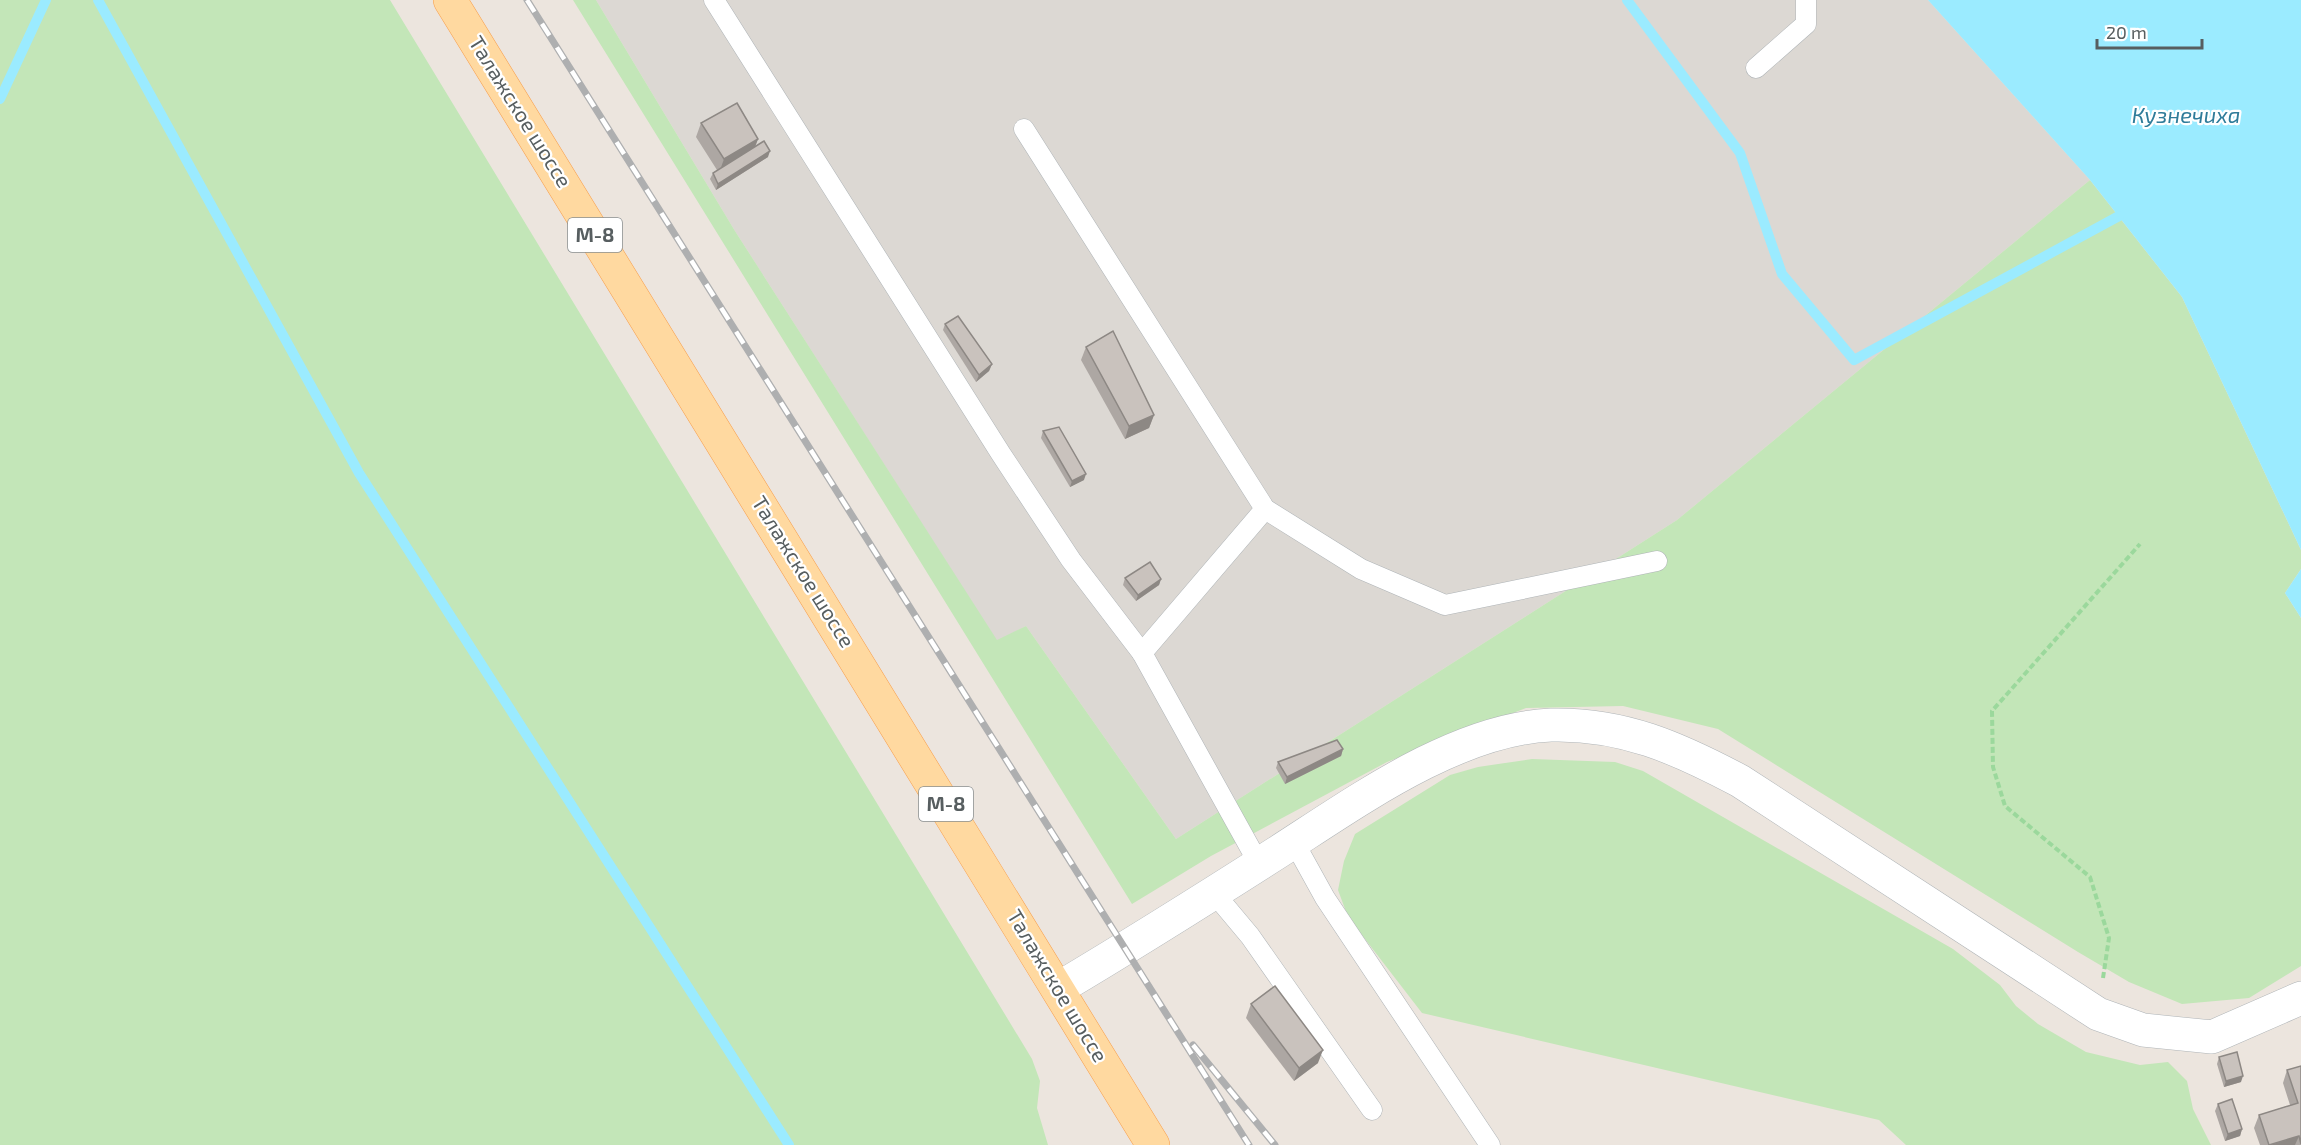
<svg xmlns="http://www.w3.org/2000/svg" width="2301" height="1145" font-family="'Exo 2',sans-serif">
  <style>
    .industrial { fill: #dcd8d3 }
    .green { fill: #c3e6b8 }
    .water { fill: #9bebff }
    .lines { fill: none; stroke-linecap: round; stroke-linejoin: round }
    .stream { stroke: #9bebff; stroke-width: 10 }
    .service-casing { stroke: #afb4b7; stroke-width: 21 }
    .tertiary-casing { stroke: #afb4b7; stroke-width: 34 }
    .primary-casing { stroke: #f89e4b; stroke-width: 34 }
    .path { stroke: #9bd89c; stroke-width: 4; stroke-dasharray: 6 3; stroke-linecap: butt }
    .service { stroke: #fff; stroke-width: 20 }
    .tertiary { stroke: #fff; stroke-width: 33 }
    .primary { stroke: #ffd9a0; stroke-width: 33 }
    .rail-casing { stroke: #aeafb0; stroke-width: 7 }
    .rail { stroke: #fff; stroke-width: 4.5; stroke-dasharray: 14; stroke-linecap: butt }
    .wall { fill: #ada7a3 }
    .shaded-wall { fill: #8d8884 }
    .building { fill: #c9c2bd; stroke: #8d8884; stroke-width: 1.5 }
    .labels { text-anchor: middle; stroke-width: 4.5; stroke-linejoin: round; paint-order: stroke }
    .shield { fill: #fff; stroke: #898e90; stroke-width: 1.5 }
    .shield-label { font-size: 20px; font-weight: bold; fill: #575e60 }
    .street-label { font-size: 21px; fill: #575e60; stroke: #fff }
    .water-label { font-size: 22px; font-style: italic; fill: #2f7c9a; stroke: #fff }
  </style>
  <rect width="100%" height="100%" fill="#ece5de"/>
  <path class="industrial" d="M596,0H1928L2090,180L1677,520L1176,839L1026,626L997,641L735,231Z"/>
  <g class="green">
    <path d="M0,0H390L1032,1059L1040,1081L1037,1108L1048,1145H0Z"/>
    <path d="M573,0H596L735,231L997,640L1026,626L1176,839L1677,520L2090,180L2182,297L2301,550V569L2285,593L2301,618V966L2249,998L2182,1004L2129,982L2078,952L1718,729L1623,706L1526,708L1387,762L1211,856L1132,904Z"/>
    <path d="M1532,759L1615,762L1643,771L1953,949L2000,985L2016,1006L2038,1024L2086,1052L2140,1065L2168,1062L2187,1081L2193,1109L2211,1145H1906L1879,1120L1422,1013L1348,917L1338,890L1344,861L1355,834L1450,775L1478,767Z"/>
  </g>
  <g class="water">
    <path d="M1928,0H2301V550L2182,297L2090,180Z"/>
    <path d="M2301,569V618L2285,593Z"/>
  </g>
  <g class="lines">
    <g class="stream">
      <path d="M98,0L359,473L789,1145"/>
      <path d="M1627,0L1740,153L1782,274L1854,360L2119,216"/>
      <path d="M0,99L46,0"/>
    </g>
    <defs>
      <g id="service">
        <path d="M714,0L1001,454L1071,560L1142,653L1259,864"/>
        <path d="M1756,68L1806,24V0"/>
        <path d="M1024,129L1265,509L1142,653"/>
        <path d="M1265,509L1361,569L1445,605L1657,561"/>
        <path d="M1294,842L1325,898L1490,1145"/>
        <path d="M1214,893L1250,936L1372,1110"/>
      </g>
      <path id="tertiary" d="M1059,988C1133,944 1206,898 1278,852C1356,802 1456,729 1551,725C1622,723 1678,748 1740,781L2098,1014L2143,1030L2212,1037L2301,998"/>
      <path id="primary" d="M450,0L1153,1145"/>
    </defs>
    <use href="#service" class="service-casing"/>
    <use href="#tertiary" class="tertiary-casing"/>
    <use href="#primary" class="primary-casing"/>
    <path class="path" d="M2103,978L2109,938L2090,877L2005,806L1993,767L1992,711L2140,544"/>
    <use href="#service" class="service"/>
    <use href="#tertiary" class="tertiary"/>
    <use href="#primary" class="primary"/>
    <defs>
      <g id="rail">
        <path d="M527,0L1249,1145"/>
        <path d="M1193,1045L1275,1145"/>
      </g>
    </defs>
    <use href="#rail" class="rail-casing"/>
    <use href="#rail" class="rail"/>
  </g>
  <g class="wall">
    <path d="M701,123L758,139L755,147L768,157L716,190L710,179L713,173L717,170L696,137Z"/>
    <path d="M945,324L992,364L989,371L976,382L943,330Z"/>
    <path d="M1086,347L1154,415L1149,428L1125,439L1081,360Z"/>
    <path d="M1043,431L1084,480L1070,487L1041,438Z"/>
    <path d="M1125,578L1161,579L1159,585L1136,601L1123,585Z"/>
    <path d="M1343,749L1341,756L1285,784L1276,768L1278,762Z"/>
    <path d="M1251,1004L1318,1063L1294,1081L1246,1018Z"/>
    <path d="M2219,1057L2241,1082L2224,1087L2217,1064Z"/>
    <path d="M2301,1066V1145H2260L2254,1128L2259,1115L2290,1105L2283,1083L2287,1070Z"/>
    <path d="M2218,1104L2242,1129L2240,1136L2225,1141L2215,1111Z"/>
  </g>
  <g class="shaded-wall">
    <path d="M758,139L753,152L719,173L724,159Z"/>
    <path d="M770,151L768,157L716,190L718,184Z"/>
    <path d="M992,364L989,371L976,382L979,375Z"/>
    <path d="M1154,415L1149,428L1125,439L1129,426Z"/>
    <path d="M1086,474L1084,480L1070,487L1072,481Z"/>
    <path d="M1161,579L1159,585L1136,601L1138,595Z"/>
    <path d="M1343,749L1341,756L1285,784L1287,777Z"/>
    <path d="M1323,1050L1318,1063L1294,1081L1299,1068Z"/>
    <path d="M2243,1076L2241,1082L2224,1087L2226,1081Z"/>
    <path d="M2242,1129L2240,1136L2225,1141L2228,1134Z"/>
    <path d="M2299,1136L2295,1145H2270Z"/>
  </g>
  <g class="building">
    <path d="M737,103L758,139L724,159L701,123Z"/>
    <path d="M764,141L770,151L718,184L713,173Z"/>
    <path d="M958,316L992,364L979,375L945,324Z"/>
    <path d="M1113,331L1154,415L1129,426L1086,347Z"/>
    <path d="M1059,427L1086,474L1072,481L1043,431Z"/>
    <path d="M1150,562L1161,579L1138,595L1125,578Z"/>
    <path d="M1337,740L1343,749L1287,777L1278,762Z"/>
    <path d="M1275,986L1323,1050L1299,1068L1251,1004Z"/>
    <path d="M2237,1052L2243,1076L2226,1081L2219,1057Z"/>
    <path d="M2301,1066V1144L2299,1136L2269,1145L2259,1115L2298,1103L2287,1070Z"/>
    <path d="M2232,1099L2242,1129L2228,1134L2218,1104Z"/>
  </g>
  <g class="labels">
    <g class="shield">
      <rect x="568" y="218" width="54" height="34" rx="4.5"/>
      <rect x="919" y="787" width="54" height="34" rx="4.5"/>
    </g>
    <g class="shield-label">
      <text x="595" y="242">М-8</text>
      <text x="946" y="811">М-8</text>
    </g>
    <g class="street-label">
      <text transform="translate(520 112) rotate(58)" y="7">Талажское шоссе</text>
      <text transform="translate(803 572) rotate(58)" y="7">Талажское шоссе</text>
      <text transform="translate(1057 986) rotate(59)" y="7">Талажское шоссе</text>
    </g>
    <g class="water-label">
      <text x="2186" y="123">Кузнечиха</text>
    </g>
  </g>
  <path d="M2097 39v9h105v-9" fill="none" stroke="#575e60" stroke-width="3"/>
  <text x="2106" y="39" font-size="18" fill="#575e60" stroke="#ffffff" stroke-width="4.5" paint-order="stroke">20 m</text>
</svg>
